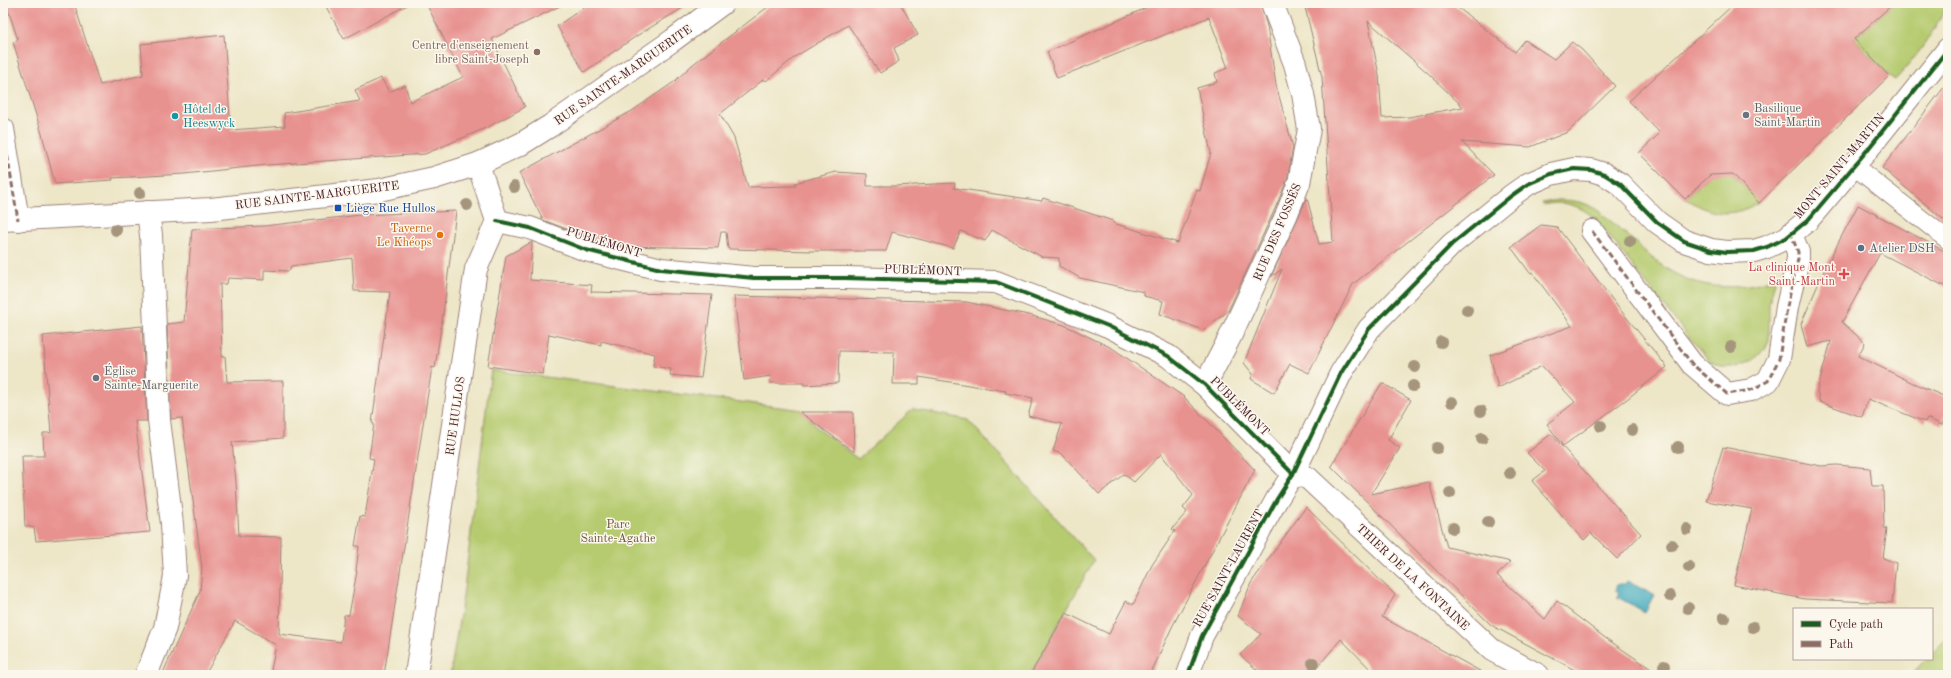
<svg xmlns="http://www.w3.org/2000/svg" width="1951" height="678" font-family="'Old Standard TT',serif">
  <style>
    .green { fill: #b6cb6f; stroke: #80754d }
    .water { fill: #3ca9bc; stroke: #436474 }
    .building { fill: #e89290; fill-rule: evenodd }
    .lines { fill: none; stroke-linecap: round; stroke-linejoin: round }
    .lane-casing { stroke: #9c8279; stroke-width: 20 }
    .street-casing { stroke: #9c8279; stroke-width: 24 }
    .lane { stroke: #fff; stroke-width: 18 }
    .street { stroke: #fff; stroke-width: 22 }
    .quiet { stroke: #8d6e63; stroke-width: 3; stroke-dasharray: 6 3; stroke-linecap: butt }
    .cycleway-casing { stroke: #fbf7ec; stroke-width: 6 }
    .cycleway { stroke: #1b5e20; stroke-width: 4 }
    .tree { fill: #a5957c }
    .education-dot { fill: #8d6e63; stroke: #fbf7ec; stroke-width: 1.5 }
    .worship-dot { fill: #6b7280; stroke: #fbf7ec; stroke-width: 1.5 }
    .culture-dot { fill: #0f9aa8; stroke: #fbf7ec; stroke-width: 1.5 }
    .transit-dot { fill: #1a4fb4; stroke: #fbf7ec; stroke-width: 1.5 }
    .food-dot { fill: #e8710a; stroke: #fbf7ec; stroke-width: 1.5 }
    .service-dot { fill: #5c6f8a; stroke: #fbf7ec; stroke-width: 1.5 }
    .health-dot { fill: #e0444e; stroke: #fbf7ec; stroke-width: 1.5 }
    .labels { text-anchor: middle; stroke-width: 3; stroke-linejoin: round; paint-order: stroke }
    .education-label { font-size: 12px; fill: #785e54; stroke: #fbf7ec; text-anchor: end }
    .street-label { font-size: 12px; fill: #4a1f2b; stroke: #fbf7ec }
    .worship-label { font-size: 12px; fill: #5b616d; stroke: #fbf7ec; text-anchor: start }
    .culture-label { font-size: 12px; fill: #0d838f; stroke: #fbf7ec; text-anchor: start }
    .transit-label { font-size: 12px; fill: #164399; stroke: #fbf7ec; text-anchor: start }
    .food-label { font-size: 12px; fill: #c56008; stroke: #fbf7ec; text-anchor: end }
    .service-label { font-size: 12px; fill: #4e5e75; stroke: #fbf7ec; text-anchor: start }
    .health-label { font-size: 12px; fill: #be3a42; stroke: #fbf7ec; text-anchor: end }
    .park-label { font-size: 12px; fill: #6a533f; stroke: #fbf7ec }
  </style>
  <rect width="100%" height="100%" fill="#fbf7ec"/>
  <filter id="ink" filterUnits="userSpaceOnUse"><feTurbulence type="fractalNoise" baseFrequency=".025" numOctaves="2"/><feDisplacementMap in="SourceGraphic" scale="8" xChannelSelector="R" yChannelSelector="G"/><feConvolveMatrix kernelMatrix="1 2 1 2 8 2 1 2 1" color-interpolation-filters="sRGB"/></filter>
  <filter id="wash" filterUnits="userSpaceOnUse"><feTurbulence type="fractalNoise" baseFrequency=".012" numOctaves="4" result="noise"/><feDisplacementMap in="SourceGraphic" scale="16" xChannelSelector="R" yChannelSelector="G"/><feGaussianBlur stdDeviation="0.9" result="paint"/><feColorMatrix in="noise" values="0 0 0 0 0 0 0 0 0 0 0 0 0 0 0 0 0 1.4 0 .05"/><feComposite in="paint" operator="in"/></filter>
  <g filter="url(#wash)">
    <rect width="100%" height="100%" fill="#ede6c7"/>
    <g class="green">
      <path d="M1894,3H1947C1934,33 1917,57 1895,80L1889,76L1854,39Z"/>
      <path d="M1729,170L1759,202C1733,218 1711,216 1686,198L1714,171Z"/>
      <path d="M1557,200C1590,200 1597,209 1621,230C1636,242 1651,259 1667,269C1700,290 1737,291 1773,279L1775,281L1769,304V340L1767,345L1759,355L1750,362L1737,367H1722L1711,362L1686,334L1596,219C1579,205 1564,200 1543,205L1542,203Z"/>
      <path d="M491,370L803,410L816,427L858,459L913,409L968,420L1094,560L1030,675H450L463,597Z"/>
      <path d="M1948,637V675H1911L1926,659H1932V653Z"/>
    </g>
    <path class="water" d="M1627,581L1654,595L1645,612L1617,597L1619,593L1616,591V586L1618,584H1625Z"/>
    <g id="blocks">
      <g class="building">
        <path d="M6,3H74L100,85L143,75L141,44L224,35L231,130L285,126L284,113L360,101L355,90L381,78L389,92L405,85L410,102L463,77L426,3H566L492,39L525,107L488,127L425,154L267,165L184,174L112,178L113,180L55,184L42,134L13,42L18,40Z"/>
        <path d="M324,3H411L344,39Z"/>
        <path d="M590,3H691L638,35L584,72L557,26Z"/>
        <path d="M773,3H900L918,35L894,48L899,61L880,73L848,25L796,56L766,81L764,79L720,114L734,138L748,187L796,186L795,183L836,172L867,174V186H895L955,183L954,188L1042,201L1043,198L1113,221V223L1178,243L1197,190L1200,191L1211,153L1197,88L1217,82L1215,73L1228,68L1209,17L1057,78L1047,52L1157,3H1260L1267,26L1276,85L1293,147L1287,180L1274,211L1228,311L1203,330L1160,314L1163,301L1144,296V292L1080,278L1059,266V258L1042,257L992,230L985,241L961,231L953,248L892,232L886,251H814L728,249L726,232H721L718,248L620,246L590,238L543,220L519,173L632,111L674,82L692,65Z"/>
        <path d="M1304,3H1452L1515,52L1525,40L1554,59L1572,42L1582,50L1615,86L1568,132L1530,147L1462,142L1494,175L1353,284L1309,373L1290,364L1274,393L1251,379L1253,374L1244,363L1282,269L1271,277L1307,198L1319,244L1333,242L1322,77ZM1368,21L1428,73L1463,107L1409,117L1382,118L1379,75Z"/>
        <path d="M1735,3H1894L1854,39L1889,76L1759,203L1733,174L1710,175L1685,199L1639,153L1660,133L1629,101Z"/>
        <path d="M1948,82V223L1882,168Z"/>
        <path d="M1858,205L1948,253V288L1880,253L1842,322L1865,343L1858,356L1913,383L1948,398V409L1942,425L1927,418L1925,422L1868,399L1862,417L1820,402L1817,391L1831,341L1807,347L1801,324L1827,264Z"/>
        <path d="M456,211L444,307L435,368L432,367L384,675H270L276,645L235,621L205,675H162L200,591L202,568L182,418L171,419L167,324L184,322L192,229L264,226L360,215ZM352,258L354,291L390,292L372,423L374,424L369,458L374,459L365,517L360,516L355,546H359L356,571H357L349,615H344L341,642L279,634L281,537L239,536L236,482L232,442L283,438V381L227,382L225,356H222L220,284H227L228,278L264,280V270L289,271L291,266Z"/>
        <path d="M1541,225L1557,227L1618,307L1667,367L1627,399L1563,446L1547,424L1575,402L1542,366L1498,388L1490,355L1572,326L1532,272L1530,273L1511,247Z"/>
        <path d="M532,242L530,280L592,285L591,292L712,295L701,378L670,375L671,369L653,366L655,354L601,341V345L549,334L543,374L488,366L506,256Z"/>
        <path d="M734,296L966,302L1029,315L1064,325L1112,348L1184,397L1255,470L1172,627L1150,675H1030L1066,613L1109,634L1126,601L1133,605L1152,565L1175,531L1172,529L1187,512L1183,508L1193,495L1161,454L1134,482L1124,474L1099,494L1062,454L1053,451L1062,424L1028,416L1033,398L1005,393L1006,391L919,377V384H893L894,352L839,351L838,383L804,385V383H770L771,376L744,380Z"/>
        <path d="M142,326L147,421H135L150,532L36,541L34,528L25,526L22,456H44L43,433H51L43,336Z"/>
        <path d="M1382,383L1411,400L1388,440L1400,448L1371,494L1429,482L1447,547L1511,562L1497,575L1545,619L1557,601L1604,637L1660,675H1584L1491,625L1331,466Z"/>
        <path d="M800,412H853L854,452Z"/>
        <path d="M1551,434L1641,534L1617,559L1591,533L1584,540L1532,481L1545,471L1527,453Z"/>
        <path d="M1723,447L1821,466L1837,465L1870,468L1872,486H1883L1884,528L1887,529L1883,558L1896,563L1892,603L1805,599L1734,585L1752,509L1706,501Z"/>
        <path d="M1306,507L1395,595L1382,617L1487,675H1376L1341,639L1311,675H1263L1240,655L1261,634L1238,616L1251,583Z"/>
      </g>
    </g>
  </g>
  <g filter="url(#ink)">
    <use href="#blocks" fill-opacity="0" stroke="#9c8279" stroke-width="1"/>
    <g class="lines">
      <defs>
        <path id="lane" d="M1854,166L1948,240"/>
        <g id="street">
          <path d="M3,129L18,220"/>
          <path d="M3,220L211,209L379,190L434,178L478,164L521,144L550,126L673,40L723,3"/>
          <path d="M497,221L530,228L586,250L661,269L754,278H845L996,282L1108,326L1168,356L1205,385L1293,474"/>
          <path d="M1592,231L1692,364L1727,394L1751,390L1768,381L1779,359L1787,307L1798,259V252L1791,234"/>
          <path d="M1205,385L1230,337L1286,216L1299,183L1309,129L1303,94L1295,64L1272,3"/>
          <path d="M1293,474L1308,478L1492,650L1538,675"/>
          <path d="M146,675L165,628L175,576L172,524L159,420L151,235L148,212"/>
          <path d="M416,675L476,269L497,221L478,164"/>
          <path d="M1188,675L1202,636L1277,499L1293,474L1341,373L1369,329L1452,244L1511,196L1528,184L1551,174L1574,169L1591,170L1604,174L1620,184L1657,222L1684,241L1711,250L1727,252L1754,251L1767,247L1786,238L1808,220L1864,154L1948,49"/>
        </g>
      </defs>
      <use href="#lane" class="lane-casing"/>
      <use href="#street" class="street-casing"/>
      <use href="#lane" class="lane"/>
      <use href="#street" class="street"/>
      <g class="quiet">
        <path d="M3,129L18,220"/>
        <path d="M1592,231L1692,364L1727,394L1751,390L1768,381L1779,359L1787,307L1798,259V252L1791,234"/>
      </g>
      <defs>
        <g id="cycleway">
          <path d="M497,221L530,228L586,250L661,269L754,278H845L996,282L1108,326L1168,356L1205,385L1293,474"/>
          <path d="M1188,675L1202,636L1277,499L1293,474L1341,373L1369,329L1452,244L1511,196L1528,184L1551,174L1574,169L1591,170L1604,174L1620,184L1657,222L1684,241L1711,250L1727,252L1754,251L1767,247L1786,238L1808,220L1864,154L1948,49"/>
        </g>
      </defs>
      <use href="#cycleway" class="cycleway-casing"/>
      <use href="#cycleway" class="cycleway"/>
    </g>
    <g class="tree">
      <circle cx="514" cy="187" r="6"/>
      <circle cx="140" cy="193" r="6"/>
      <circle cx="467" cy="205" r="6"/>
      <circle cx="116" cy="230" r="6"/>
      <circle cx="1630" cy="241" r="6"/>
      <circle cx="1467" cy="310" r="6"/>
      <circle cx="1441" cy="342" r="6"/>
      <circle cx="1731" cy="347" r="6"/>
      <circle cx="1415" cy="367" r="6"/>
      <circle cx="1413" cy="386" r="6"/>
      <circle cx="1452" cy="402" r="6"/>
      <circle cx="1481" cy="411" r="6"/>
      <circle cx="1601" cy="426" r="6"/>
      <circle cx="1632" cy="430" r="6"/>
      <circle cx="1482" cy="438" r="6"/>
      <circle cx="1678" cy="447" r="6"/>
      <circle cx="1437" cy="448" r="6"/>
      <circle cx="1510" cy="473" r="6"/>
      <circle cx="1450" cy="493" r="6"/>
      <circle cx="1488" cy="522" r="6"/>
      <circle cx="1453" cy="528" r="6"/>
      <circle cx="1687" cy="529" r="6"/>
      <circle cx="1672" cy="545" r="6"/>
      <circle cx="1689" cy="567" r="6"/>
      <circle cx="1670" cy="596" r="6"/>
      <circle cx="1688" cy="608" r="6"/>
      <circle cx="1724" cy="618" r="6"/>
      <circle cx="1753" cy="627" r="6"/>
      <circle cx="1313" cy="663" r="6"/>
      <circle cx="1664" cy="666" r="6"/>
    </g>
  </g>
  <circle class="education-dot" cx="537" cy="52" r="4"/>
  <g class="worship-dot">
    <circle cx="1746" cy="115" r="4"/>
    <circle cx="96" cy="378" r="4"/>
  </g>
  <circle class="culture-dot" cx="175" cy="116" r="4"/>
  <rect class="transit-dot" x="334" y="204" width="8" height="8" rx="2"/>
  <circle class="food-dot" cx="440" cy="235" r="4"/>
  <circle class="service-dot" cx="1861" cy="248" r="4"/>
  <path class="health-dot" d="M1842 268h4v4h4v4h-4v4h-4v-4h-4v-4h4z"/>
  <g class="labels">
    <g class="education-label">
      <text x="529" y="49">Centre d'enseignement<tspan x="529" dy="14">libre Saint-Joseph</tspan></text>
    </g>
    <g class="street-label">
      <text transform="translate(623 75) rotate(-35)" y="4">RUE SAINTE-MARGUERITE</text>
      <text transform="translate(1839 166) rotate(-50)" y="4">MONT SAINT-MARTIN</text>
      <text transform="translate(317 195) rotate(-7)" y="4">RUE SAINTE-MARGUERITE</text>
      <text transform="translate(1277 232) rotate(-67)" y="4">RUE DES FOSSÉS</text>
      <text transform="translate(604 242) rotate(17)" y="4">PUBLÉMONT</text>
      <text transform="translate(923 270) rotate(2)" y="4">PUBLÉMONT</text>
      <text transform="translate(1240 406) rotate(45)" y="4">PUBLÉMONT</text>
      <text transform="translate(455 416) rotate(-82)" y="4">RUE HULLOS</text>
      <text transform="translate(1228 568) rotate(-61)" y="4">RUE SAINT-LAURENT</text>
      <text transform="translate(1413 577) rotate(43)" y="4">THIER DE LA FONTAINE</text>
    </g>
    <g class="worship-label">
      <text x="1754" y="112">Basilique<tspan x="1754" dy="14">Saint-Martin</tspan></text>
      <text x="104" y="375">Église<tspan x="104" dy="14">Sainte-Marguerite</tspan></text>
    </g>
    <g class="culture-label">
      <text x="183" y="113">Hôtel de<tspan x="183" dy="14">Heeswyck</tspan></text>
    </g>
    <g class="transit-label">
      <text x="346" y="212">Liège Rue Hullos</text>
    </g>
    <g class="food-label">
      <text x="432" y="232">Taverne<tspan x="432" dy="14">Le Khéops</tspan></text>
    </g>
    <g class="service-label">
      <text x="1869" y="252">Atelier DSH</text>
    </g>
    <g class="health-label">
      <text x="1835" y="271">La clinique Mont<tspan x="1835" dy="14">Saint-Martin</tspan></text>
    </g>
    <g class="park-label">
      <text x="618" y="528">Parc<tspan x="618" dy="14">Sainte-Agathe</tspan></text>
    </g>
  </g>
  <rect width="1951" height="678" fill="none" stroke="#fbf7ec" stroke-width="16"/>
  <rect x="1793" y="608" width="140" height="52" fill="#fbf7ec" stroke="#b4a19f"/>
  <rect x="1801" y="621" width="20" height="6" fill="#1b5e20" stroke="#b4a19f"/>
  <text x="1829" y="628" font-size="12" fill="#4a1f2b">Cycle path</text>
  <rect x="1801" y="641" width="20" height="6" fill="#8d6e63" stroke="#b4a19f"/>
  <text x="1829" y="648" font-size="12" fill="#4a1f2b">Path</text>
</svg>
